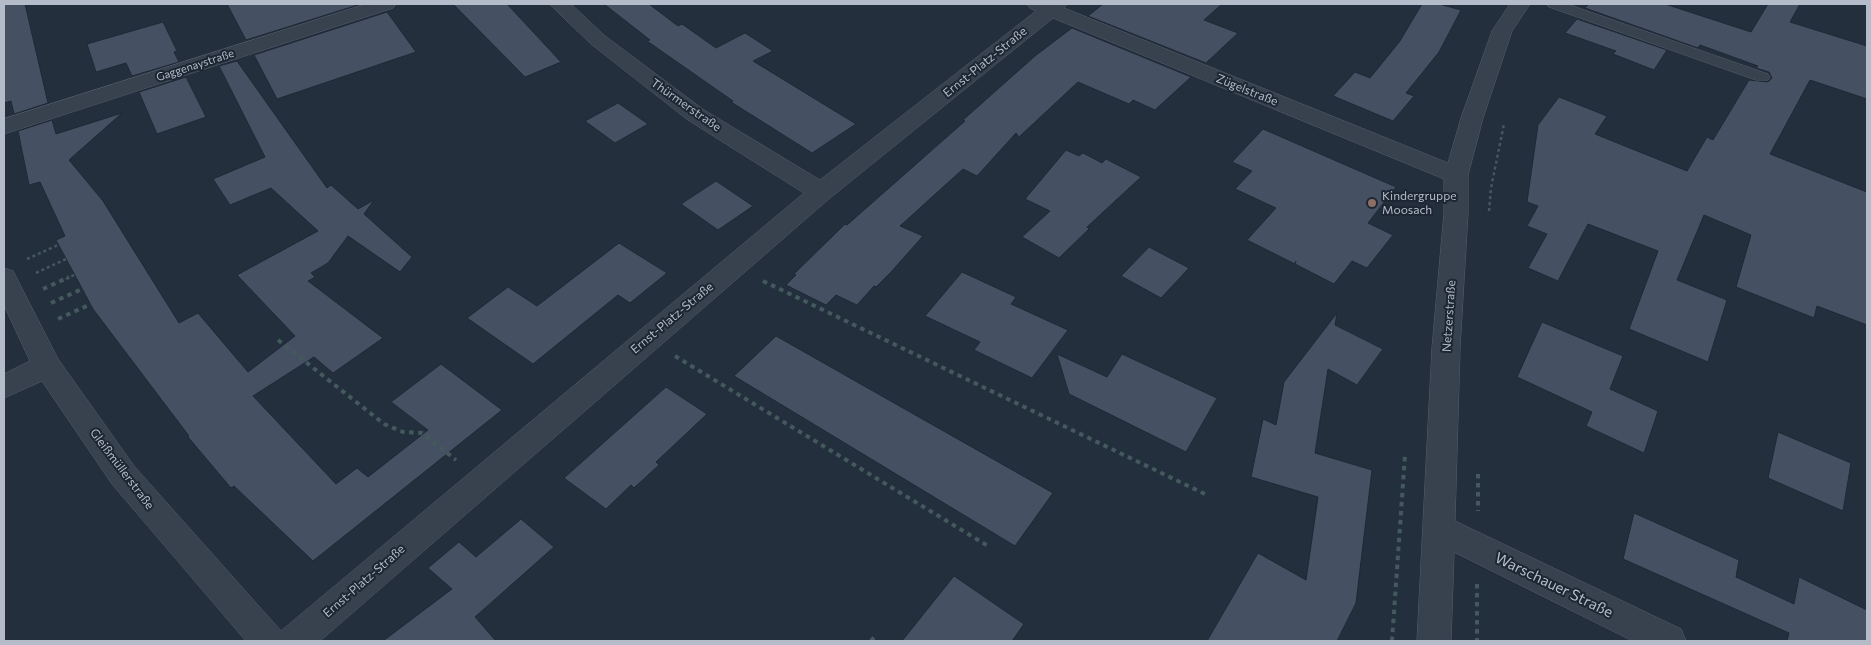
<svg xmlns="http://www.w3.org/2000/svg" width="1871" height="645" font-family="Commissioner,sans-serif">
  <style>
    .building { fill: #455162; stroke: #1f2835 }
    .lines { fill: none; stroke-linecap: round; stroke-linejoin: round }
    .service-casing { stroke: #565f6c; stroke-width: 1 }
    .minor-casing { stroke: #565f6c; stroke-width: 1 }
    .path-far1 { stroke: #44595c; stroke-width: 2.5; stroke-dasharray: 3 3; stroke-linecap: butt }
    .path { stroke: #44595c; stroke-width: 4; stroke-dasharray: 4.5 4.5; stroke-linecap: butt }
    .service { fill: #38414e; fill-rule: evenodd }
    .minor { fill: #38414e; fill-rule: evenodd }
    .education-dot { fill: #8d6e63; stroke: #1d2633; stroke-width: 2 }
    .labels { text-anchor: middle; stroke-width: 4; stroke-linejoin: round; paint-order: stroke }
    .far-street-label { font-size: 11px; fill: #b4bcc9; stroke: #1d2633 }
    .street-label { font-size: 12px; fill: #b4bcc9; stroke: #1d2633 }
    .poi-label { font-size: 12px; fill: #b4bcc9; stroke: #1d2633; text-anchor: start }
    .near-street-label { font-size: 15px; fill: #b4bcc9; stroke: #1d2633 }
  </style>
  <rect width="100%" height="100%" fill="#242f3e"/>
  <g class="building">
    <path d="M4,4H25L48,103L14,114L11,101L4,103Z"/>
    <path d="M227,4H361L246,40Z"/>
    <path d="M453,4H507L561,62L525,77Z"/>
    <path d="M604,4H649L678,26L682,24L716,48L745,33L773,51L753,61L856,124L812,153L731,102L733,101L647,41L650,40Z"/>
    <path d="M1103,4H1222L1204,20L1238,33L1206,63L1088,16Z"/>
    <path d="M1422,4H1439L1461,10L1439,52L1406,93L1414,96L1393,121L1333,96L1355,72L1370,78L1400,41Z"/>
    <path d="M1589,4H1665L1751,32L1768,4H1800L1790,22L1867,46V99L1810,80L1770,154L1867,192V325L1817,306L1814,318L1736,287L1751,235L1704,215L1677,280L1727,300L1708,362L1629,329L1658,251L1588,224L1558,281L1528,268L1547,234L1527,226L1538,206L1527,202L1538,125L1559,97L1607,116L1595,134L1687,171L1707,137L1713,140L1749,80L1768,82L1772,78L1769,72L1756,68L1758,66L1700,45L1698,48L1585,8Z"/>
    <path d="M387,12L416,52L277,99L254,55Z"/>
    <path d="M1577,19L1667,50L1654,70L1613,54L1616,51L1565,33Z"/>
    <path d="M163,22L177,51L174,52L179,62L132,76L126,63L96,72L87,44Z"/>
    <path d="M1072,28L1191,77L1155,110L1133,100L1129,104L1078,82L1019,137L1016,133L977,176L963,169L900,226L923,236L892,271L876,287L874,286L857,305L836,295L826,305L786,285L796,275L794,274L845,224L847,225L965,121L963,120L1035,56Z"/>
    <path d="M237,61L327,188L331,185L358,209L374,200L364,214L412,257L400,272L348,236L328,263L311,273L315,277L308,281L383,338L333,373L314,357L253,396L336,484L357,468L368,477L428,430L391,402L441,364L502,410L313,561L234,486L231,488L188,437L189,436L93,309L56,240L65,236L40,182L29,185L18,131L52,120L56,134L122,113L69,160L103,201L179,323L198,313L248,372L295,336L237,275L318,231L271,188L230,205L213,179L265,157L219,66Z"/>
    <path d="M186,77L206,117L157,134L139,92Z"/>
    <path d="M618,103L648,124L615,143L585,121Z"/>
    <path d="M1263,129L1396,187L1368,223L1393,235L1367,268L1352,261L1334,284L1295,264L1296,261L1295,264L1247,240L1276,208L1235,189L1252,171L1232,162Z"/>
    <path d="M1066,150L1079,156L1083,153L1102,163L1106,159L1141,177L1087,227L1089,229L1059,258L1022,237L1050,211L1025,199Z"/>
    <path d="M716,181L753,206L718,230L681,204Z"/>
    <path d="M619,243L667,273L630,303L618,295L533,364L467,318L508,287L537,306Z"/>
    <path d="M1149,247L1189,268L1161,298L1121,276Z"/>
    <path d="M962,272L1016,297L1011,304L1068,330L1032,378L974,350L980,342L925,316Z"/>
    <path d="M1337,313L1335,325L1383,349L1357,385L1328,369L1315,453L1372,470L1356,603L1337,641H1207L1258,553L1306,580L1318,497L1251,477L1263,419L1276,425L1284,382Z"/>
    <path d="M1542,322L1623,356L1610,389L1658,411L1644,453L1586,426L1592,412L1517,377Z"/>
    <path d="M776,336L850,378L1053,493L1015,546L734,376Z"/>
    <path d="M1057,354L1107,377L1122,354L1217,398L1186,452L1069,394Z"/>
    <path d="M666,387L707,414L656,462L659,465L634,488L631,485L606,509L564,478Z"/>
    <path d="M1778,432L1851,463L1843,511L1768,478Z"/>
    <path d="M1634,513L1739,560L1736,577L1794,604L1799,577L1867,610V641H1787L1789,633L1623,559Z"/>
    <path d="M521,519L554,547L475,617L496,641H383L452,589L428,568L459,542L476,557Z"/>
    <path d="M954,576L1024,624L1012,641H902Z"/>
  </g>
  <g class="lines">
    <defs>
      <path id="service" d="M1547,4H1567L1768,74L1770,77L1768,80H1756L1549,7Z"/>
      <g id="minor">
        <path d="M366,4H396L393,8L4,134V119Z"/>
        <path d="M550,4H571L605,36L704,110L820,180L1036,11L1030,8L1027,4H1067L1064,8L1448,163L1461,118L1492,31L1510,4H1530L1512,31L1483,118L1468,175V213L1460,348L1455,521L1681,629L1686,641H1633L1454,552L1451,641H1417L1432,348L1444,213V179L1053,18L830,198L320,641H246L112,484L42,381L4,398V374L30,361L4,305V268L13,271L58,359L134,466L281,631L804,193L688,120L591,44Z"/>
      </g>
    </defs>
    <use href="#service" class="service-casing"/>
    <use href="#minor" class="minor-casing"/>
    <g class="path-far1">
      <path d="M1489,211L1491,188L1504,124"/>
      <path d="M27,259L58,245"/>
      <path d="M36,273L66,259"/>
      <path d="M66,279L74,275"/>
    </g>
    <g class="path">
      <path d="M763,281L1207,495"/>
      <path d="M43,289L69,277"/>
      <path d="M51,303L82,289"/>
      <path d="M58,319L91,304"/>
      <path d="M278,340L384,424L403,432L422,433L456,460"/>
      <path d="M675,356L988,546"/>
      <path d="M1478,474V511"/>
      <path d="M1477,584V641"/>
      <path d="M871,641L875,636"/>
      <path d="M1392,641L1405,455"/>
    </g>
    <use href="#service" class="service"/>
    <use href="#minor" class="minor"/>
  </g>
  <circle class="education-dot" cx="1372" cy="203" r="5"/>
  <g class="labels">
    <g class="far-street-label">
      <text transform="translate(195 65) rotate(-18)" y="4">Gaggenaystraße</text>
    </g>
    <g class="street-label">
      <text transform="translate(985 62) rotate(-39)" y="4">Ernst-Platz-Straße</text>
      <text transform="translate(1247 90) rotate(22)" y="4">Zügelstraße</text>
      <text transform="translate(686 105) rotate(35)" y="4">Thürmerstraße</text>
      <text transform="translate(1449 316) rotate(-86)" y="4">Netzerstraße</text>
      <text transform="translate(672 318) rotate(-40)" y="4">Ernst-Platz-Straße</text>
      <text transform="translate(122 469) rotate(53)" y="4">Gleißmüllerstraße</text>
      <text transform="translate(364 581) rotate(-41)" y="4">Ernst-Platz-Straße</text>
    </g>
    <g class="poi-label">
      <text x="1382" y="200">Kindergruppe<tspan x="1382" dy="14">Moosach</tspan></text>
    </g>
    <g class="near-street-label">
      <text transform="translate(1554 585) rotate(26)" y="5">Warschauer Straße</text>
    </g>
  </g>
  <rect width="1871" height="645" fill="none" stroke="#b4bcc9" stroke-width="10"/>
</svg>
